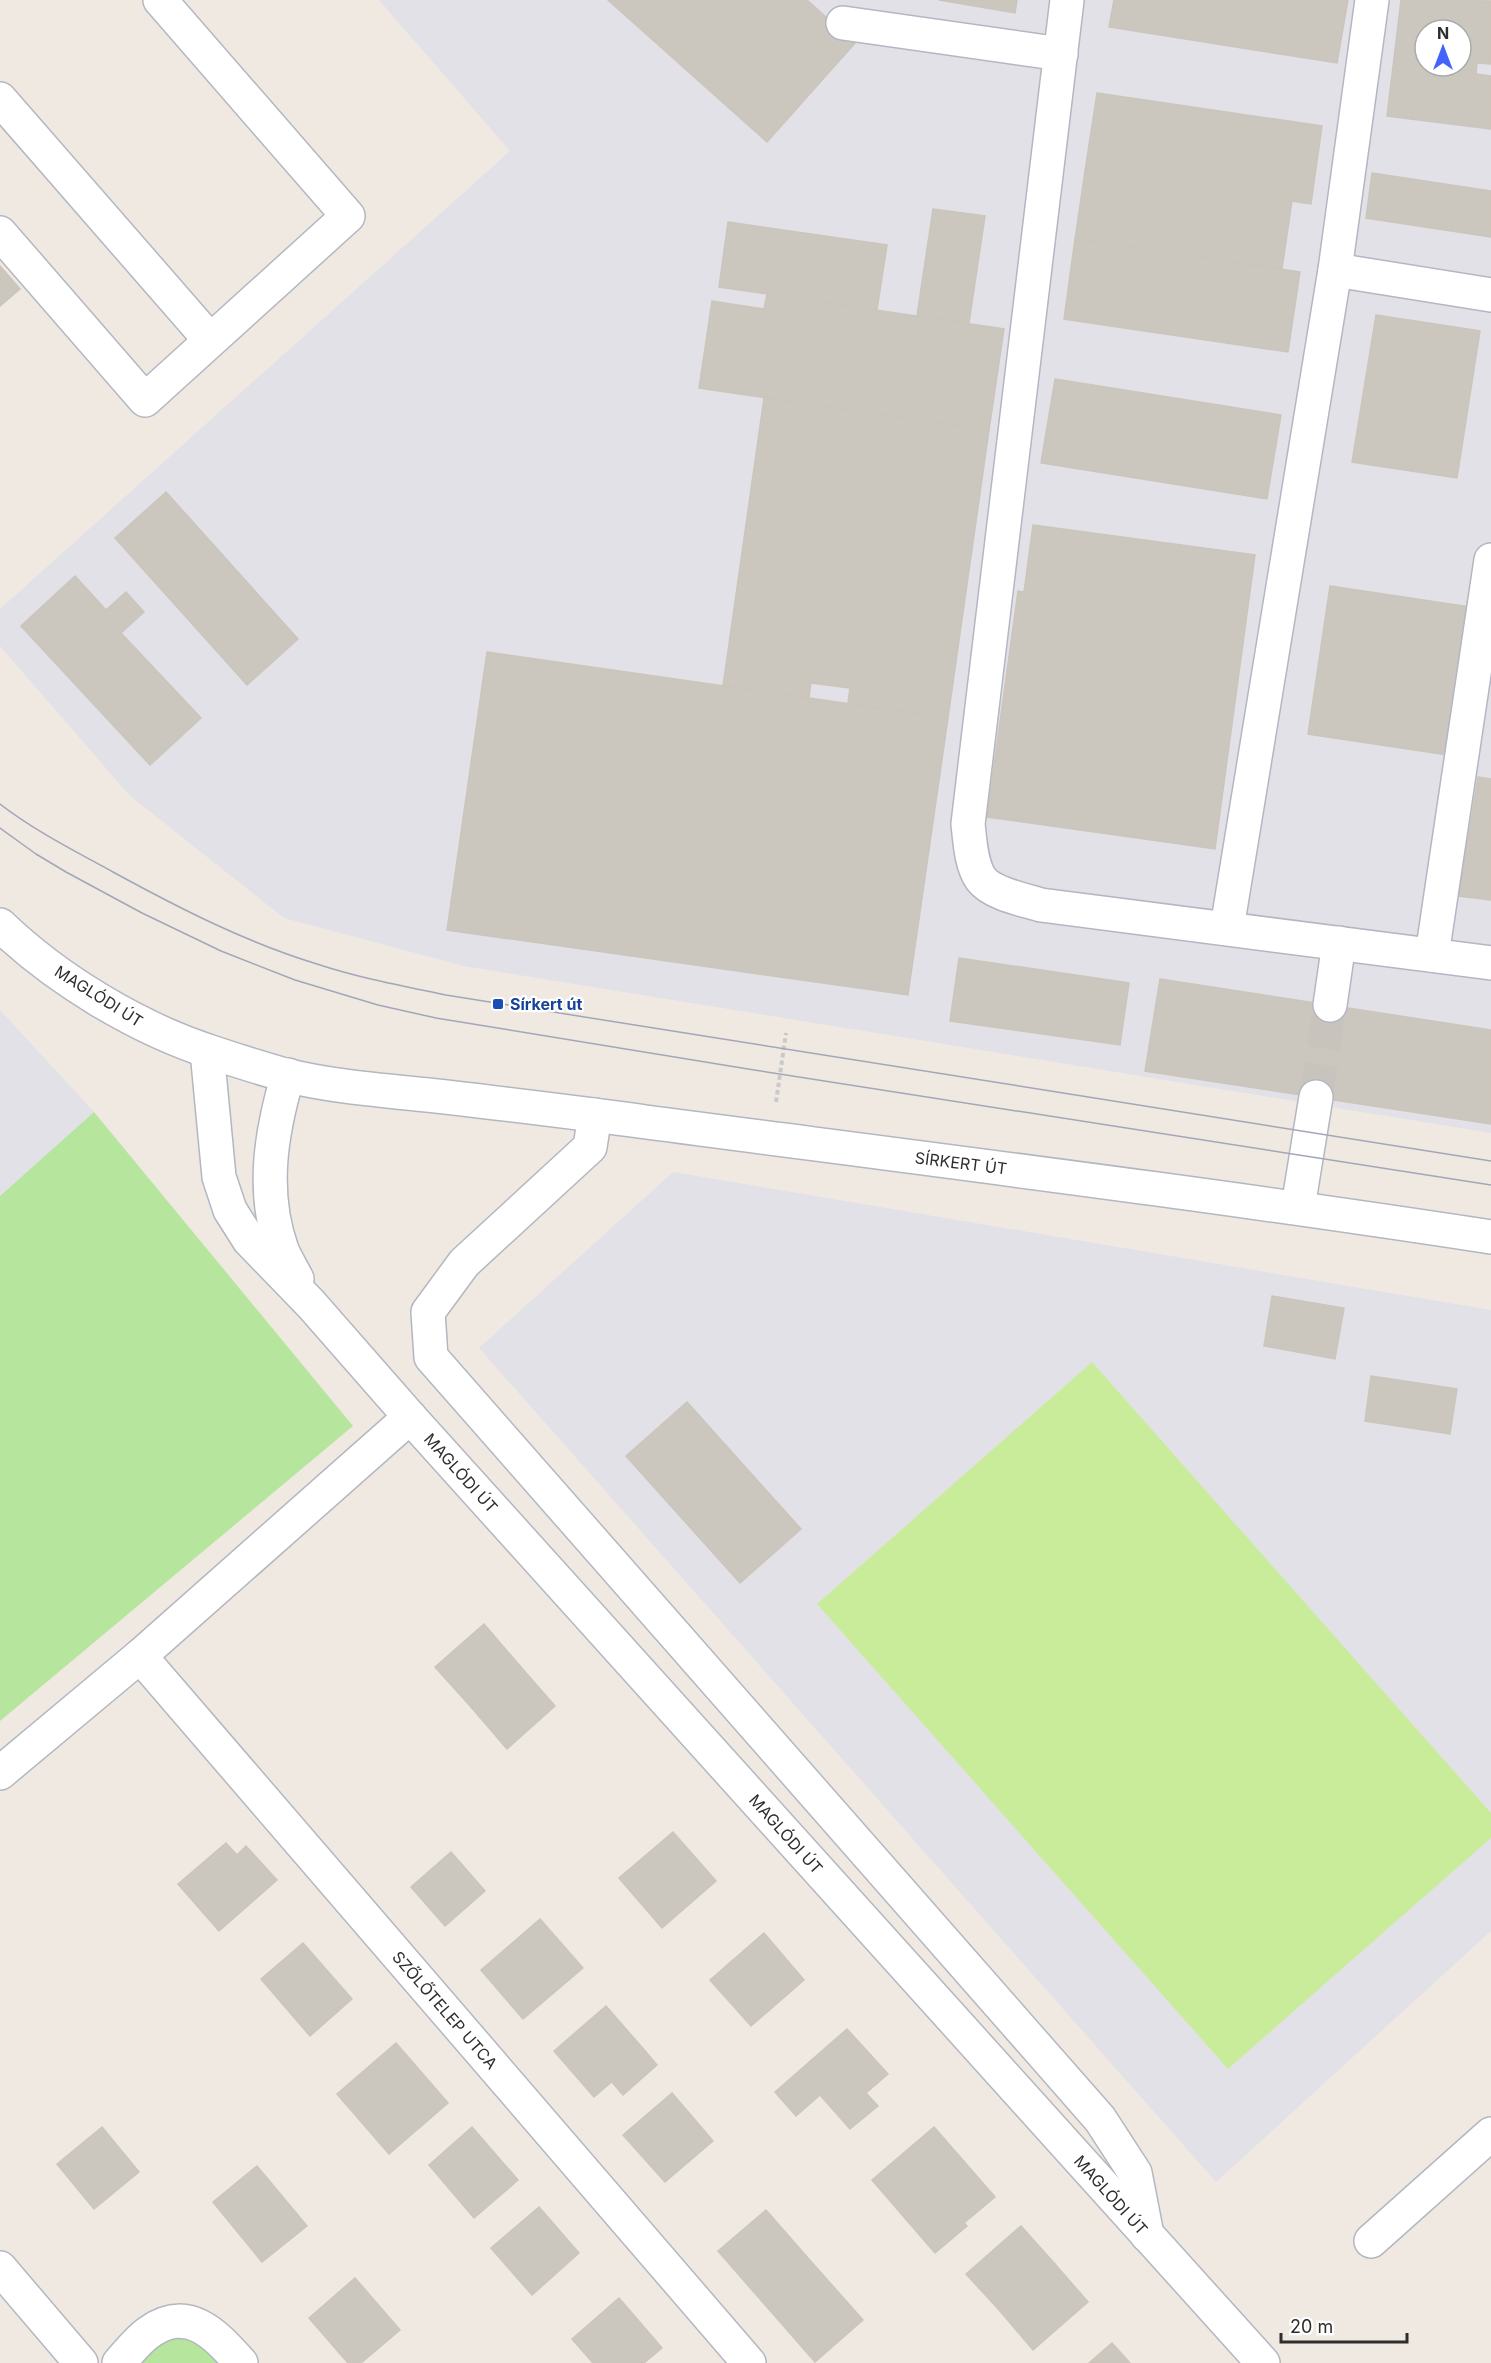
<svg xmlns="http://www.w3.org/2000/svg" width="1491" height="2363" font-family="Inter,sans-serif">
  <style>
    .industrial { fill: #e3e1e8; fill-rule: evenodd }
    .green { fill: #b6e59e }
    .pitch { fill: #c9ec9a }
    .building { fill: #cbc7bf; stroke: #cbc5ba; stroke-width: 1.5; fill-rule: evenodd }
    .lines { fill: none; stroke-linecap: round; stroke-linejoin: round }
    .minor-tunnel { stroke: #c8c4bd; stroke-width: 33; stroke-dasharray: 33 16; stroke-linecap: butt }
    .minor-casing { stroke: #b4b7c1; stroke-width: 36 }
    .path { stroke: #c9c9c9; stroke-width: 4; stroke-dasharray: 4.5 3; stroke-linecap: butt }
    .minor { stroke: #fff; stroke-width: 33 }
    .tram { stroke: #a3a6b8; stroke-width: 1.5 }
    .transit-dot { fill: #1a4fb4; stroke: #fff; stroke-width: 2 }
    .labels { text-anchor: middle; stroke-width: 4.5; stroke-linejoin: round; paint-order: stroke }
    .street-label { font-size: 16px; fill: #2e2e2e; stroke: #fff }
    .transit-label { font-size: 16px; font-weight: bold; fill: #164399; stroke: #fff; text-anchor: start }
  </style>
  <rect width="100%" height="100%" fill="#efe9e1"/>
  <g class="industrial">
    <path d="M379,0H1491V1133L464,966L284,918L129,795L0,646V609L510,151ZM1425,30H1461V66H1425Z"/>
    <path d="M0,1010L94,1112L0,1196Z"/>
    <path d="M673,1172L1491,1310V1931L1216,2182L479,1348Z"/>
  </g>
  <g class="green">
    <path d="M94,1112L353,1426L0,1721V1196Z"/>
    <path d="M184,2337L202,2346L221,2363H125L150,2340Z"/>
  </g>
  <path class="pitch" d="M1092,1362L1491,1813V1838L1228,2069L817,1604Z"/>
  <g class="building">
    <path d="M608,0H807L855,43L767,142Z"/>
    <path d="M939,0H1017L1015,13Z"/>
    <path d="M1114,0H1348L1337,63L1109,27Z"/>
    <path d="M1401,0L1491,1V64L1477,63L1476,74L1491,76V129L1387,116ZM1425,30H1461V66H1425Z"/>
    <path d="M1097,93L1322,126L1311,204L1085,171Z"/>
    <path d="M1085,171L1292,201L1282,269L1075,239Z"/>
    <path d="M1372,173L1491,191V237L1366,218Z"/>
    <path d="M933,209L985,216L969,323L917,316Z"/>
    <path d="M728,222L887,245L877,310L719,287Z"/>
    <path d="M1075,239L1300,272L1288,352L1064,319Z"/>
    <path d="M0,266L20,289L0,306Z"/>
    <path d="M767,294L1004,329L989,430L699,388L712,301L764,309Z"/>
    <path d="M1376,315L1480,331L1457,478L1352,462Z"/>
    <path d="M1055,379L1281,415L1267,499L1041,463Z"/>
    <path d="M764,398L989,430L948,718L848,703L850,688L811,683L809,697L723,686Z"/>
    <path d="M166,492L298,639L247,685L115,538Z"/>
    <path d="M1033,525L1255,555L1215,849L987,817L1018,591L1024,592Z"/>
    <path d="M75,576L106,610L126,592L144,612L121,633L201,718L150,765L21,626Z"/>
    <path d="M1330,586L1476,608L1454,756L1308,734Z"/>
    <path d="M487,652L948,718L908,995L447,930Z"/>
    <path d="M1478,777L1491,779V900L1459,896Z"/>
    <path d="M959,958L1129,983L1120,1045L950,1021Z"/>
    <path d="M1160,979L1491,1030V1124L1145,1071Z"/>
    <path d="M1272,1296L1344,1308L1335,1359L1264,1346Z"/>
    <path d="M1371,1376L1457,1389L1450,1434L1365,1421Z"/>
    <path d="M687,1402L801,1529L740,1583L626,1456Z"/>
    <path d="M484,1624L520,1666L471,1707L435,1667Z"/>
    <path d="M520,1666L555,1706L507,1749L471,1707Z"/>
    <path d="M673,1832L716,1881L662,1928L619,1878Z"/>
    <path d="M226,1843L237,1855L246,1846L277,1880L219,1931L178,1884Z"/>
    <path d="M451,1852L485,1891L445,1926L411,1887Z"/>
    <path d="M540,1919L583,1968L523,2019L481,1970Z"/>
    <path d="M764,1933L804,1980L751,2026L710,1980Z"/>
    <path d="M303,1943L352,1999L310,2036L261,1979Z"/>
    <path d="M606,2006L646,2052L594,2097L554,2051Z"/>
    <path d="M847,2029L888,2074L866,2093L878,2106L850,2129L820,2095L796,2116L775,2092Z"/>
    <path d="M396,2043L448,2103L389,2154L337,2094Z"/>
    <path d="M646,2052L657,2065L623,2095L612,2082Z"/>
    <path d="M672,2093L713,2141L665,2182L623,2135Z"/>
    <path d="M102,2127L139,2172L94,2209L57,2164Z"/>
    <path d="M472,2127L518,2180L474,2218L429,2165Z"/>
    <path d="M934,2127L995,2197L964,2223L967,2226L935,2253L872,2180Z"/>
    <path d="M257,2166L307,2226L262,2262L213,2202Z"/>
    <path d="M539,2207L579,2253L532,2295L491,2248Z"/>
    <path d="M766,2210L800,2249L752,2290L718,2251Z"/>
    <path d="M1021,2226L1055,2264L1000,2311L966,2274Z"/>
    <path d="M800,2249L863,2320L815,2362L752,2290Z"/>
    <path d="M1055,2264L1088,2302L1033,2350L1000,2311Z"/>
    <path d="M355,2278L400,2330L361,2363H348L309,2318Z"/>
    <path d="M619,2298L662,2348L644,2363H593L572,2339Z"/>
    <path d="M1112,2343L1130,2363H1089Z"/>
  </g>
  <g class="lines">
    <path class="minor-tunnel" d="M1316,1097L1330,1005"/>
    <defs>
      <g id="minor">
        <path d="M1067,0L968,824C970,841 971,865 981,879C992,894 1025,900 1041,905L1491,963"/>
        <path d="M843,23L1061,54"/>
        <path d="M0,99L210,340"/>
        <path d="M0,233L145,400L348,216L160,0"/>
        <path d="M1335,270L1491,295"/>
        <path d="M0,925C56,979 137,1028 211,1052C235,1060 260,1068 285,1075C337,1088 393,1091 446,1097C513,1105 580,1113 646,1122C928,1159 1210,1194 1491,1237"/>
        <path d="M1227,928L1335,270L1372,0"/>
        <path d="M1432,955L1491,560"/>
        <path d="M1330,1005L1339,943"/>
        <path d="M207,1051L219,1177L230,1210L249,1240L311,1304L410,1417L1263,2363"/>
        <path d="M288,1075C271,1132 261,1192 282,1250C286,1260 292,1269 297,1279"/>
        <path d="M595,1115L590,1147L464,1263L428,1312L431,1357L1100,2119L1135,2173L1147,2235"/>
        <path d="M1298,1207L1316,1097"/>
        <path d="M140,1656L749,2363"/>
        <path d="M0,1773L140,1656L410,1417"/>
        <path d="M1371,2241L1491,2134"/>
        <path d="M0,2268L81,2363"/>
        <path d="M119,2363C128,2353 137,2341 148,2333C188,2304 215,2334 241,2363"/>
      </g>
    </defs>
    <use href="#minor" class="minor-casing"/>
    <path class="path" d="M776,1102L786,1033"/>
    <use href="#minor" class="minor"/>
    <g class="tram">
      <path d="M0,804C35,831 75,851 113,872C179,908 245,942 317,964C359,978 403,986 446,995L1491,1161"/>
      <path d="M0,828L36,854L66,872L142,913L221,951L295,980L378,1005L436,1018L748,1069L1491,1185"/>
    </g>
  </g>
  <rect class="transit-dot" x="492" y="998" width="12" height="12" rx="3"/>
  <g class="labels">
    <g class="street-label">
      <text transform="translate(99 996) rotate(32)" y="6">MAGLÓDI ÚT</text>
      <text transform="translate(961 1163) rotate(7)" y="6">SÍRKERT ÚT</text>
      <text transform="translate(461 1473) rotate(48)" y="6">MAGLÓDI ÚT</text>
      <text transform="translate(786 1834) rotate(48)" y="6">MAGLÓDI ÚT</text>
      <text transform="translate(445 2010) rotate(49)" y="6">SZŐLŐTELEP UTCA</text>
      <text transform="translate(1111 2195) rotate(48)" y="6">MAGLÓDI ÚT</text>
    </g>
    <g class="transit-label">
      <text x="510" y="1010">Sírkert út</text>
    </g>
  </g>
  <g transform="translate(1443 48)"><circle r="28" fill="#ffffff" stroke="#ababab" stroke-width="1.5"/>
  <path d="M0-4.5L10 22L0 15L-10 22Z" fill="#4264fb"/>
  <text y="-9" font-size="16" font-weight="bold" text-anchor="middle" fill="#2e2e2e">N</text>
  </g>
  <path d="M1281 2333v9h126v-9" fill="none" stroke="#2e2e2e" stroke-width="3"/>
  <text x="1290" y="2333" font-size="18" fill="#2e2e2e" stroke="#ffffff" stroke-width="4.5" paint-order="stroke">20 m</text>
</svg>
